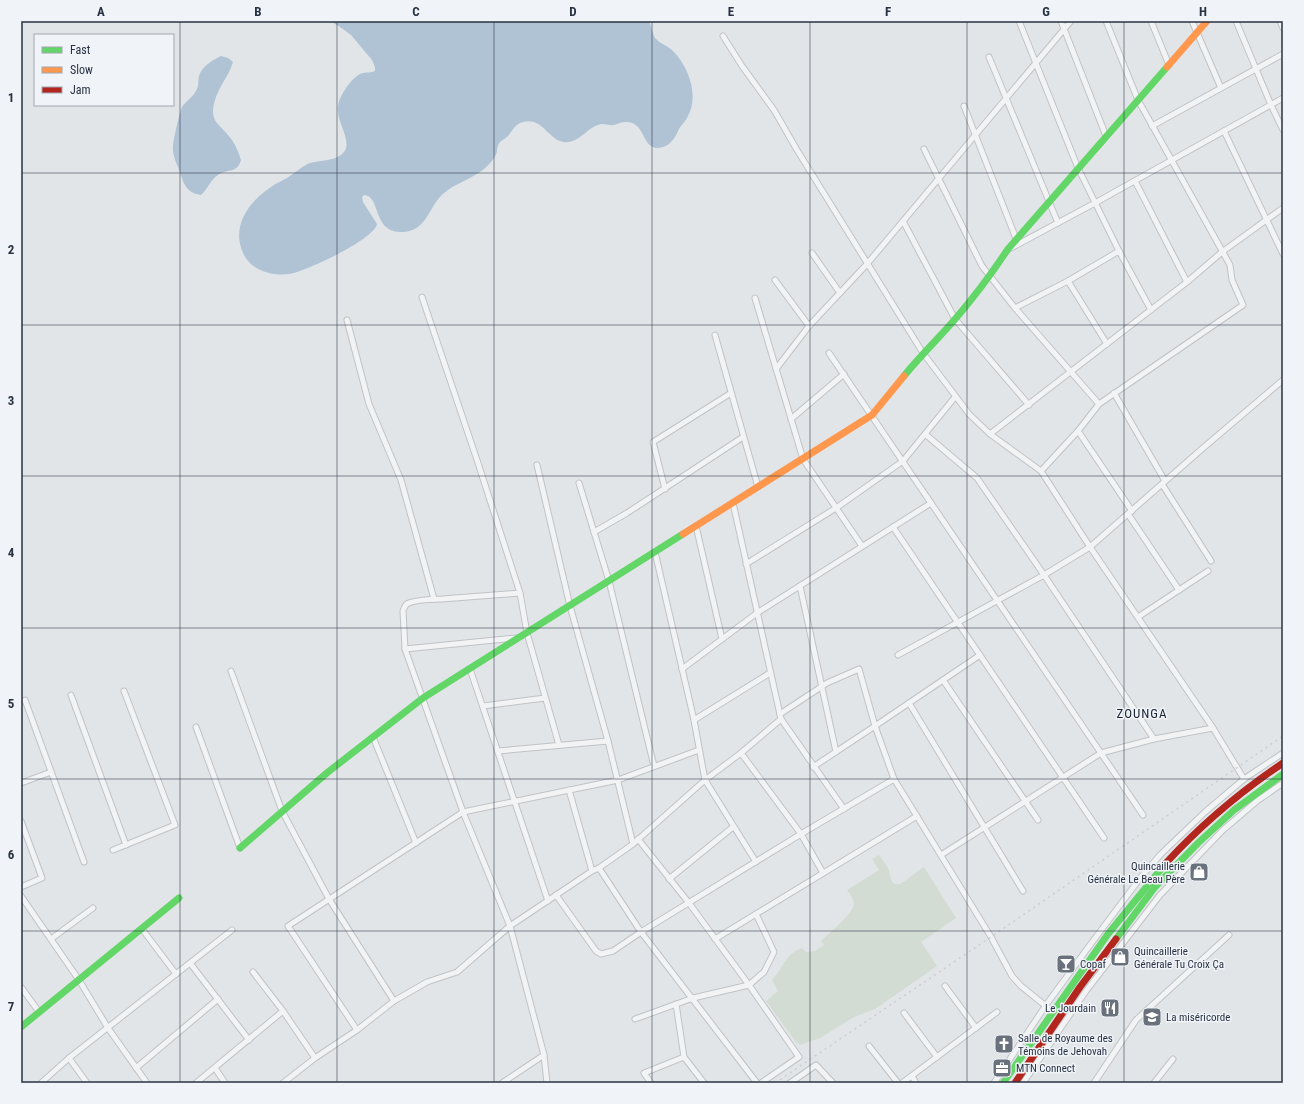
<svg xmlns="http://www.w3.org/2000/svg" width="1304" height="1104" font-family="'Roboto Condensed',sans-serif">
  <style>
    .green { fill: #d3dcd3 }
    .water { fill: #afc3d4 }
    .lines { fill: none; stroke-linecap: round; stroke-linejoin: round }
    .street-casing { stroke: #c0c3c6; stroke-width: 7 }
    .street { stroke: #f2f3f4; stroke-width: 5 }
    .fast { stroke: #63d668; stroke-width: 7 }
    .slow { stroke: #ff974d; stroke-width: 7 }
    .jam { stroke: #b3261e; stroke-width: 7 }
    .rail { stroke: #cbcdcf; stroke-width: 1.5; stroke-dasharray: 2 4; stroke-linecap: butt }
    .grid { fill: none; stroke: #283243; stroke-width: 1; stroke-opacity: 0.55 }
    .labels { text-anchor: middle; stroke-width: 3; stroke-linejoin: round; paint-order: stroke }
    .poi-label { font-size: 11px; fill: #283243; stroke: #f0f3f7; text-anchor: start }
    .quarter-label { font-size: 13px; letter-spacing: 1px; fill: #1a2333; stroke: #f0f3f7 }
    .neatline { fill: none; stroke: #283243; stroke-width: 1.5 }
    .grid-label { font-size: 13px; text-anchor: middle; font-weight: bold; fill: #283243 }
  </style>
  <rect width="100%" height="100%" fill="#e2e5e8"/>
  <path class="green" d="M879,855C882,859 885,864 888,868C891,874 889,886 900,884C902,884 920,869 924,867L956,918L921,942L937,966L875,1009L854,1017L820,1038L800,1045L796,1042L766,1001L778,991L772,980C784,967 784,955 802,948L806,952L815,951L824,945L821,941C828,934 853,914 854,904C854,900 850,894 847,890L879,870L872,859Z"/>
  <g class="water">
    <path d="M330,21H649C652,27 652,33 655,38C660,44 669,46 674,52C689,68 699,96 688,116C686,121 682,124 679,129C675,138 670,147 658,148C641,148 646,121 625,122C620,122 615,126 610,125C606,125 603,123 598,125C587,128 578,144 564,142C548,140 543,117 523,122C515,124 513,130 508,136C505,139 499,141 498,146C497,148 497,150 497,152C495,158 489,165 484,169C472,179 455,183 443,194C428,207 427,233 400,232C372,231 381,196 364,195L362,197L363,202L377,224C375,239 305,272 289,274C273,276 252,271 244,255C230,228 248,202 271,187C276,183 282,181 287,178C295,173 302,166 310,163C321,160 337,161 344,152C352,142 338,123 338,111C337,101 343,92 349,84C352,80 358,74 363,73C367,72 371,73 375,71V67L372,60L351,35L340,27Z"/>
    <path d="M221,56L228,58L233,62C229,76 219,86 215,100C208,123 221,124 232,140C236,146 239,153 241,160C237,174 228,168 218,175C210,180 208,189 201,195C187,193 184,185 180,172C177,165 173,156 173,149C172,144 180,111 182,107C186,101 193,97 196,91C199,86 198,81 199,76C202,66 213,60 221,56Z"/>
  </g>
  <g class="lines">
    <defs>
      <g id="street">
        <path d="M1019,21L1078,168L1119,251L1151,310"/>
        <path d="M1061,21L1106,136"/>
        <path d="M1151,21L1169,65"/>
        <path d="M1192,21L1221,88"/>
        <path d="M1236,21L1271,105L1283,130"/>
        <path d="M1280,21L1283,28"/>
        <path d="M723,36L742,66L774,110L797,150L923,353L969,414L990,434L1041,471L1090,547L1213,728L1244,779"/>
        <path d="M989,57L1058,223"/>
        <path d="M964,106L1017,241"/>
        <path d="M1152,126L1283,54"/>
        <path d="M1224,131L1283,254"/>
        <path d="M924,149L982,266L1015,308L1099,404"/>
        <path d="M1135,181L1187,282"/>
        <path d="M903,221L955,319L1029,405"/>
        <path d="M1011,248L1095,203L1283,98"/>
        <path d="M812,253L840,293"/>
        <path d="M775,280L809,326"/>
        <path d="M1068,281L1107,344"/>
        <path d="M422,297L477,460L520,593L527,633L559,745"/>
        <path d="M755,298L803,459L862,546"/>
        <path d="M1015,308L1068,281L1119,251"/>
        <path d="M347,320L369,404L401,480L434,599"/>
        <path d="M715,335L758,487"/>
        <path d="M829,353L1143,815"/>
        <path d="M776,369L809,326L867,264L1071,21"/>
        <path d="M1114,393L1165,481"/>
        <path d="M791,419L844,374"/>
        <path d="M1078,431L1132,511"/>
        <path d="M925,434L977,478L1044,575L1154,739"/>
        <path d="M990,434L1187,282L1222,252L1283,208"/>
        <path d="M537,465L570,606L608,741L633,844"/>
        <path d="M1041,471L1078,431L1099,404L1243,305L1232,280L1230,265L1138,100L1106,21"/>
        <path d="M579,483L609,581L654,766"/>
        <path d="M1162,484L1211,561"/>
        <path d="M665,489L653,442L731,393"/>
        <path d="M733,503L781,719L844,809"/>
        <path d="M1128,514L1179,590"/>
        <path d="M696,526L722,639"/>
        <path d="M893,527L1104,838"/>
        <path d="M594,532L627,513L743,437"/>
        <path d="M655,552L694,720L705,780L756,862"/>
        <path d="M746,564L836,508L903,461L955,397"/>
        <path d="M800,586L836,752"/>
        <path d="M520,593L442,599C434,599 416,600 409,603C405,604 404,608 403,611L405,649L463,812L510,926L544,1055L547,1083"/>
        <path d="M1138,617L1208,571"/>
        <path d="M405,649L516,638"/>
        <path d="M898,655L1044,575L1090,547L1203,448L1283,380"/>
        <path d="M470,669L548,901"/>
        <path d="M682,669L757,613L931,503"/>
        <path d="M231,671L282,811L329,899L394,1001"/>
        <path d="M943,680L1038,820"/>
        <path d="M71,695L126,845"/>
        <path d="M25,700L84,862"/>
        <path d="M909,703L1023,891"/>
        <path d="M483,706L545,698"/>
        <path d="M780,714L827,683L859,669L875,726L894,779L991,937L1012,976L1021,986L1052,1011"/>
        <path d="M694,720L770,673"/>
        <path d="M196,727L240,848"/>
        <path d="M373,737L416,843"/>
        <path d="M498,751L608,741"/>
        <path d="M741,753L801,834L823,873"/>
        <path d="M813,767L875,726L980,655"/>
        <path d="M21,783L51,772"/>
        <path d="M569,790L592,871"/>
        <path d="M21,821L42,878L21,887"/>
        <path d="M638,839L689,903L749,985L799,1057L761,1083"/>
        <path d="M113,850L175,825L124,691"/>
        <path d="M941,855L1101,753L1154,739L1213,728"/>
        <path d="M599,868L641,932L757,1083"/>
        <path d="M669,879L733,827"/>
        <path d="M556,895L596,951L601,954L613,951L641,932L801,834L894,779"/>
        <path d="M21,896L79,980L108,1028L147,1083"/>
        <path d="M142,929L176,974"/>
        <path d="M51,939L93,908"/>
        <path d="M715,939L917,816"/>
        <path d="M190,963L249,1040"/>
        <path d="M253,972L283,1011L315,1058"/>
        <path d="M945,986L976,1028"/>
        <path d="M21,987L39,1012"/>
        <path d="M676,1004L684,1057L704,1083"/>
        <path d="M904,1013L937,1057"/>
        <path d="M635,1019L693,998L749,985L764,972L774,952L756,914"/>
        <path d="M357,1030L288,926L463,812L618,780L699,750"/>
        <path d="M869,1046L898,1083"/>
        <path d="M69,1058L87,1083"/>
        <path d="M136,1068L218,999"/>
        <path d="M215,1068L225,1083"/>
        <path d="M912,1076L916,1083"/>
        <path d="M41,1083L69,1058L232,930"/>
        <path d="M196,1083L283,1011"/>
        <path d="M283,1083L315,1058L357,1030L394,1001L427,982L457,972L510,926L592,871L599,868L633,844L705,780L741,753L781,719"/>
        <path d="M502,1083L544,1055"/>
        <path d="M651,1083L644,1073L684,1057"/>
        <path d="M790,1083L816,1065L833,1083"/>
        <path d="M902,1083L997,1012"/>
        <path d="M994,1083L1046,1005L1090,945L1141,877L1161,854L1205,812L1244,779L1283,753"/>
        <path d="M1023,1083L1086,991L1160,895L1223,830L1257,801L1283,783"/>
        <path d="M1094,1083L1136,1020L1229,935"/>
        <path d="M1154,1083L1173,1059"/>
      </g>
    </defs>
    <use href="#street" class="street-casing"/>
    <use href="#street" class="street"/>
    <g class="fast">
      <path d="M904,376C920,356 939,338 956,318C975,296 992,273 1008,249L1167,67"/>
      <path d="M240,848L328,772L423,698L683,534"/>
      <path d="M1116,939L1155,887L1198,843L1234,810L1283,774"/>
      <path d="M21,1027L179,898"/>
      <path d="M1003,1083L1108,934L1166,863"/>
    </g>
    <g class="slow">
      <path d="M1167,67L1207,21"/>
      <path d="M683,534L872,415L904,376"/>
    </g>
    <g class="jam">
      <path d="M1166,863C1201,825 1240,792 1283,763"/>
      <path d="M1015,1083L1080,987L1116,939"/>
    </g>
    <path class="rail" d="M775,1083L991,937L1283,736"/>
  </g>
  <path class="grid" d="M180,21V1083M337,21V1083M494,21V1083M652,21V1083M810,21V1083M967,21V1083M1124,21V1083M21,173H1283M21,325H1283M21,476H1283M21,628H1283M21,779H1283M21,931H1283"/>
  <defs>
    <symbol id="shop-square" viewBox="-11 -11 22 22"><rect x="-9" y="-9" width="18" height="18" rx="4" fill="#69717d" stroke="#f0f3f7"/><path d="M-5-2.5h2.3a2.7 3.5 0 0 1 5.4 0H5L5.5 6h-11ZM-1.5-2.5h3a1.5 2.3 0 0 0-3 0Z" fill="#fff"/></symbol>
    <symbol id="bar-square" viewBox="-11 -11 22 22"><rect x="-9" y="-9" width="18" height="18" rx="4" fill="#69717d" stroke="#f0f3f7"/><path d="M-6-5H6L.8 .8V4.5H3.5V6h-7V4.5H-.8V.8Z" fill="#fff"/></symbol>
    <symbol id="restaurant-square" viewBox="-11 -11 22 22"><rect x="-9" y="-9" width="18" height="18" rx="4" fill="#69717d" stroke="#f0f3f7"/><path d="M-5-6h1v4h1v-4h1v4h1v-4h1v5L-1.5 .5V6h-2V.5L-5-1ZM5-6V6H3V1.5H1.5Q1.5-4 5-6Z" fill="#fff"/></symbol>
    <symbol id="school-square" viewBox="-11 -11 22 22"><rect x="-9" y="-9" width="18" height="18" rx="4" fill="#69717d" stroke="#f0f3f7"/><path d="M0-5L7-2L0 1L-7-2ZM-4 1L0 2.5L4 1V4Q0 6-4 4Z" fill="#fff"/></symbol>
    <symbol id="church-square" viewBox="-11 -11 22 22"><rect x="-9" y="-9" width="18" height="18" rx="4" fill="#69717d" stroke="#f0f3f7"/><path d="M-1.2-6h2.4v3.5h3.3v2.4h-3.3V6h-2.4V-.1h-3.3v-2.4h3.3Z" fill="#fff"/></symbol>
    <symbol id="office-square" viewBox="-11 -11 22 22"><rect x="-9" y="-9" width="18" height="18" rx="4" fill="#69717d" stroke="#f0f3f7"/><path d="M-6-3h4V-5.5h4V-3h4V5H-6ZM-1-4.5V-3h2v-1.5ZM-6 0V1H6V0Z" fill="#fff"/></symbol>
  </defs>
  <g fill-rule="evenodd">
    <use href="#shop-square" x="1188" y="861" width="22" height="22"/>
    <use href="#shop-square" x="1109" y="946" width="22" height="22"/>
    <use href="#bar-square" x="1055" y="953" width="22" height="22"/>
    <use href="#restaurant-square" x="1099" y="997" width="22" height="22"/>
    <use href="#school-square" x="1141" y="1006" width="22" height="22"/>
    <use href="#church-square" x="993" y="1033" width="22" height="22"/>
    <use href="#office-square" x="991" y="1057" width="22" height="22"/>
  </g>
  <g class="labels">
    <g class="poi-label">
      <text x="1185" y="870" text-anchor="end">Quincaillerie<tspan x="1185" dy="13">Générale Le Beau Père</tspan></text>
      <text x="1134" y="955">Quincaillerie<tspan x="1134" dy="13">Générale Tu Croix Ça</tspan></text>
      <text x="1080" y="968">Copaf</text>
      <text x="1096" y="1012" text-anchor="end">Le Jourdain</text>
      <text x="1166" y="1021">La miséricorde</text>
      <text x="1018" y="1042">Salle de Royaume des<tspan x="1018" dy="13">Témoins de Jehovah</tspan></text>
      <text x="1016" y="1072">MTN Connect</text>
    </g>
    <g class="quarter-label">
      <text x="1142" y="718">ZOUNGA</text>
    </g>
  </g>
  <rect width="1304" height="1104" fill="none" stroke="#f0f3f7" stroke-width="44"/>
  <rect x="34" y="34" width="140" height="72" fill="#f0f3f7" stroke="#a0a6af"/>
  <rect x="42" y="47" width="20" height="6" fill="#63d668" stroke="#a0a6af"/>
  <text x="70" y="54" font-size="12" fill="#283243">Fast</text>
  <rect x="42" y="67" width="20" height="6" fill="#ff974d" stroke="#a0a6af"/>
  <text x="70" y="74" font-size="12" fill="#283243">Slow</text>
  <rect x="42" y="87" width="20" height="6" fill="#b3261e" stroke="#a0a6af"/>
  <text x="70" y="94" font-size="12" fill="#283243">Jam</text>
  <rect x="22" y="22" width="1260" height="1060" class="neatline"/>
  <g class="grid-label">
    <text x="101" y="16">A</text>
    <text x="258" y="16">B</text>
    <text x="416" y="16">C</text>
    <text x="573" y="16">D</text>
    <text x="731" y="16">E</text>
    <text x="888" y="16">F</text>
    <text x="1046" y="16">G</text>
    <text x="1203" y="16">H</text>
    <text x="11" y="102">1</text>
    <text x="11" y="254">2</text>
    <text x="11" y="405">3</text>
    <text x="11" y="557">4</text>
    <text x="11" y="708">5</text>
    <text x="11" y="859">6</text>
    <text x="11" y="1011">7</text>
  </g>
</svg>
